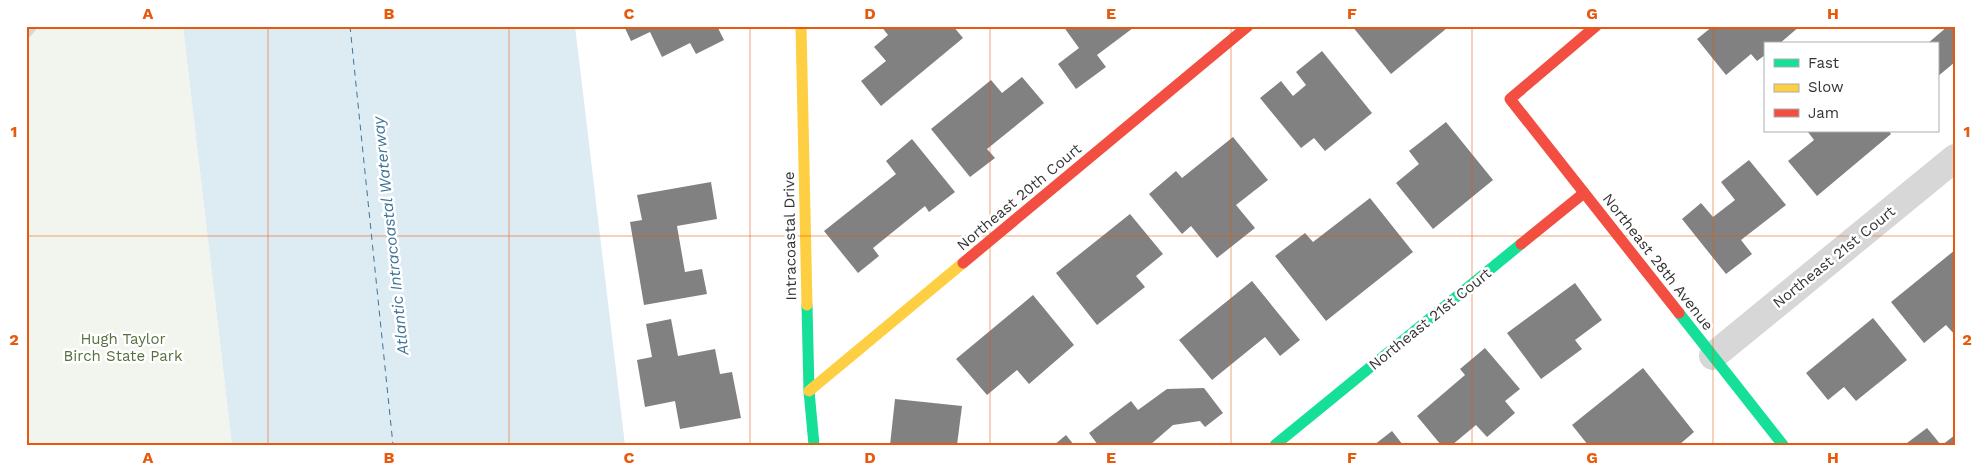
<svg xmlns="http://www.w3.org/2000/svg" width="1981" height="471" font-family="'Work Sans',sans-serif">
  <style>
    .green { fill: #f1f5ed }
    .water { fill: #ddebf3 }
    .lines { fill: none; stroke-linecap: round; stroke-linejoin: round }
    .ferry { stroke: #3f7597; stroke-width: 1; stroke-dasharray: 6 5; stroke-linecap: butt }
    .building { fill: #818181 }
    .lane { stroke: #d7d7d7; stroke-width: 14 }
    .street { stroke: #d7d7d7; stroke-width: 28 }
    .fast { stroke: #16e098; stroke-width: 11 }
    .slow { stroke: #ffcf43; stroke-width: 11 }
    .jam { stroke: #f24e42; stroke-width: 11 }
    .grid { fill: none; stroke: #e8590c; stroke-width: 1; stroke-opacity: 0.55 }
    .labels { text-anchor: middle; stroke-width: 5; stroke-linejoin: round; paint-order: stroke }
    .street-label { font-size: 15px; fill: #333; stroke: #fff }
    .park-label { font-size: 15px; fill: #56703f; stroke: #fff }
    .water-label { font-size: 16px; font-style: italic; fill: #3f7597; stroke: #fff }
    .neatline { fill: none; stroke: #e8590c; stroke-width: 2 }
    .grid-label { font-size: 16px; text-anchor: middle; font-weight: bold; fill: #e8590c }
  </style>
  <rect width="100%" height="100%" fill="#fff"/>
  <path class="green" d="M26,26H183L232,445H26Z"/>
  <path class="water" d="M183,26H575L625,445H232Z"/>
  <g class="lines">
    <path class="ferry" d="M350,26L393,445"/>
  </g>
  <g class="building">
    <path d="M624,26H717L724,40L696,54L690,43L662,57L650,32L631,41Z"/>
    <path d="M881,26H953L963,38L881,106L861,81L886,61L874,47L888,35Z"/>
    <path d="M1063,26H1131L1133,28L1097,55L1106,67L1076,89L1058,64L1079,48Z"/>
    <path d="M1352,26H1446L1447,28L1391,74Z"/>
    <path d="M1713,26H1800L1779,44H1765V55L1757,61L1751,54L1726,75L1697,39Z"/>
    <path d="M1948,26H1955V62L1937,77V44H1927Z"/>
    <path d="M1322,51L1372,113L1325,151L1314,138L1301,148L1260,98L1281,81L1293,96L1306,85L1296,72Z"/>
    <path d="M1022,77L1044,103L987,149L995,158L970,177L931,129L991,80L1002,93Z"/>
    <path d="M1446,122L1493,180L1433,229L1396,183L1419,164L1409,151Z"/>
    <path d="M1810,131H1889L1891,134L1817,196L1788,161L1814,140L1808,132Z"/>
    <path d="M1233,137L1268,180L1236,205L1255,228L1217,258L1191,226L1182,234L1149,194L1176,171L1182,178Z"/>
    <path d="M912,139L955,192L929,212L925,206L873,248L879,256L858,273L824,231L896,174L886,161Z"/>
    <path d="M1749,160L1786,205L1741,240L1752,254L1726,274L1682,219L1701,203L1713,217L1735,200L1721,182Z"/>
    <path d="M711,182L717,219L677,226L685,272L702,269L707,294L644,305L630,222L642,220L637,195Z"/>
    <path d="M1370,198L1413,252L1326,321L1275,256L1305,233L1313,242Z"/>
    <path d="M1130,214L1163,254L1136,276L1145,287L1097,325L1056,273Z"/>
    <path d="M1955,250V335L1946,325L1924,343L1891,302Z"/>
    <path d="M1252,281L1300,340L1280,356L1265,337L1212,380L1179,340Z"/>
    <path d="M1575,283L1602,320L1575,340L1582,349L1541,379L1507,333Z"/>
    <path d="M1033,295L1074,345L1029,384L1017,370L987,395L956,359Z"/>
    <path d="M1873,318L1907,360L1856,401L1844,387L1828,400L1806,373Z"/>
    <path d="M671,319L678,356L715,349L720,374L732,372L741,418L680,429L675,401L645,407L637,360L652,357L646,324Z"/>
    <path d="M1485,348L1520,389L1505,401L1515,413L1487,437L1476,425L1452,445H1441L1417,416L1465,375L1460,369Z"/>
    <path d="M1643,368L1694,432L1679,445H1588L1572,425Z"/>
    <path d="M1204,388L1223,413L1205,427L1200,421L1173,425L1150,445H1098L1089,433L1131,401L1138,410L1167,389Z"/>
    <path d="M895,399L962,406L957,445H890Z"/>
    <path d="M1927,428L1941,445H1909L1907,443Z"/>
    <path d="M1392,431L1403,445H1374Z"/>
    <path d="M1066,435L1074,445H1054Z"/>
    <path d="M1955,435V445H1942Z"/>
  </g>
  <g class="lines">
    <path class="lane" d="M26,31L30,26"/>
    <path class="street" d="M1713,356L1955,158"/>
    <g class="fast">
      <path d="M807,305L809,391L814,445"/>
      <path d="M1679,313L1783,445"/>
      <path d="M1275,445L1521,244"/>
    </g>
    <g class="slow">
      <path d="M801,26L807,305"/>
      <path d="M809,391L963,263"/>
    </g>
    <g class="jam">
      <path d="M1596,26L1510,99L1679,313"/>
      <path d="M1521,244L1584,193"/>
      <path d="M963,263L1248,26"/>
    </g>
  </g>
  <path class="grid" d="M268,26V445M509,26V445M750,26V445M990,26V445M1231,26V445M1472,26V445M1713,26V445M26,236H1955"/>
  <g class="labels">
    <g class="street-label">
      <text transform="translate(1019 197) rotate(-40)" y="5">Northeast 20th Court</text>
      <text transform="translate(790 236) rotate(-91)" y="5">Intracoastal Drive</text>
      <text transform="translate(1834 257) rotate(-39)" y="5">Northeast 21st Court</text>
      <text transform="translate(1658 262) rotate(52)" y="5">Northeast 28th Avenue</text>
      <text transform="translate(1430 319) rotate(-39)" y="5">Northeast 21st Court</text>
    </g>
    <g class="park-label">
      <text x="123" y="344">Hugh Taylor<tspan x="123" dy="17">Birch State Park</tspan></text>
    </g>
    <g class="water-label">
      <text transform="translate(390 236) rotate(-96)" y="6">Atlantic Intracoastal Waterway</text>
    </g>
  </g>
  <rect width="1981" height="471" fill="none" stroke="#ffffff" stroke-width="55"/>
  <rect x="1764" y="42" width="175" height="90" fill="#ffffff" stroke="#adadad"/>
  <rect x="1774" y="59" width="25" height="8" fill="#16e098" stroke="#adadad"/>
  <text x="1808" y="68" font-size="15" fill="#333333">Fast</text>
  <rect x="1774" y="84" width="25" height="8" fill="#ffcf43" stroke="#adadad"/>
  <text x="1808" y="92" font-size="15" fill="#333333">Slow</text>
  <rect x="1774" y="109" width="25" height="8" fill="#f24e42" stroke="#adadad"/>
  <text x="1808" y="118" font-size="15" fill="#333333">Jam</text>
  <rect x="28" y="28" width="1926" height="416" class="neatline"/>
  <g class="grid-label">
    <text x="148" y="19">A</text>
    <text x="389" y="19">B</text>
    <text x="629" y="19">C</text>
    <text x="870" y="19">D</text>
    <text x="1111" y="19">E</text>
    <text x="1352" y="19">F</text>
    <text x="1592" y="19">G</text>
    <text x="1833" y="19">H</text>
    <text x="14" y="137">1</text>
    <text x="1967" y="137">1</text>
    <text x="14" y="345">2</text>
    <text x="1967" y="345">2</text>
    <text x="148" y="463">A</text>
    <text x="389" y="463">B</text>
    <text x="629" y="463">C</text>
    <text x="870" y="463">D</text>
    <text x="1111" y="463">E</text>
    <text x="1352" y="463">F</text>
    <text x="1592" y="463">G</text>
    <text x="1833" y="463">H</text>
  </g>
</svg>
